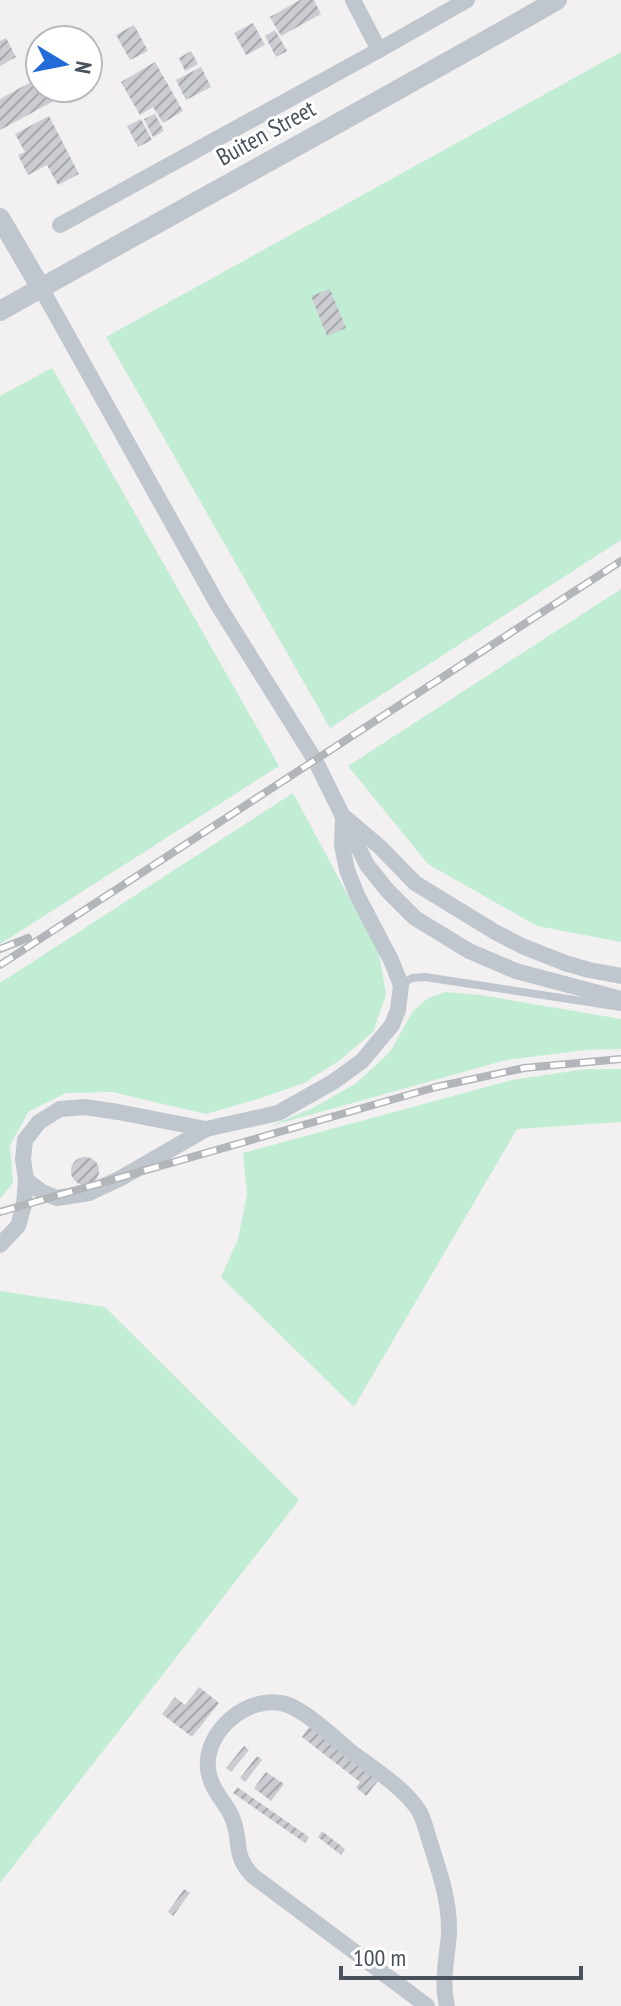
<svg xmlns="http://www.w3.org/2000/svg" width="621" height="2006" font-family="'PT Sans Narrow',sans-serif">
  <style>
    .grass { fill: #c1edd4 }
    .building { fill: url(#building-hatch) }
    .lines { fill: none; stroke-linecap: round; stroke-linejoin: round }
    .service { stroke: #bfc6ce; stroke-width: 8 }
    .minor { stroke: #bfc6ce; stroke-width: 16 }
    .tertiary { stroke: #bfc6ce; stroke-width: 20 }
    .rail-casing { stroke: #b2b5ba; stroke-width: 8 }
    .rail { stroke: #fff; stroke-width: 5; stroke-dasharray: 15; stroke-linecap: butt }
    .labels { text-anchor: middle; stroke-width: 6; stroke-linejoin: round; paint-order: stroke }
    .street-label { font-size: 24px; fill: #49525c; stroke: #fff }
  </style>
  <defs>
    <pattern id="building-hatch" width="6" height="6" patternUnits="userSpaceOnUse" patternTransform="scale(2)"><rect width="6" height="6" fill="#caccd2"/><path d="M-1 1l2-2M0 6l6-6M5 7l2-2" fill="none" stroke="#a6a8ae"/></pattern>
  </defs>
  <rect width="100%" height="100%" fill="#f2f0f0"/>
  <g class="grass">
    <path d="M621,52V540L330,728L106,337Z"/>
    <path d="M52,368L279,766L0,944V396Z"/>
    <path d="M621,589V942L537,926L428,864L348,766Z"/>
    <path d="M293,793L379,953L386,995L373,1032L340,1060L304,1083L258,1099L206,1114L112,1092L66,1093L29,1111L10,1145L13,1183L0,1199V983Z"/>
    <path d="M446,992L480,995L621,1019V1049L585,1050L506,1060L270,1126L313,1108L355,1084L390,1052L413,1011L428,998Z"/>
    <path d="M586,1069H621V1122L517,1129L354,1407L221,1277L238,1239L247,1194L243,1153L512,1080Z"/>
    <path d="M0,1291L105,1307L299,1500L0,1883Z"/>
  </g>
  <g class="building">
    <path d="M300,0H314L321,14L281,36L270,17Z"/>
    <path d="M253,23L265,45L246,55L234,33Z"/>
    <path d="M134,25L148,51L130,60L116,35Z"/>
    <path d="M275,30L287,51L276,57L265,36Z"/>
    <path d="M6,38L16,57L0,66V41Z"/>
    <path d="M191,51L198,64L185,71L179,58Z"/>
    <path d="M155,62L183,111L163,123L153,107L140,115L121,82Z"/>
    <path d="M201,67L211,87L186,100L176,80Z"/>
    <path d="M40,77V88H78L0,130V99Z"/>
    <path d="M155,114L164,131L153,137L144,119Z"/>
    <path d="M49,116L79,174L58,185L47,165L28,175L18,155L25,152L15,134Z"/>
    <path d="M141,119L152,140L138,147L127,126Z"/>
    <path d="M330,289L346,328L327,336L311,296Z"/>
    <circle cx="85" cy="1171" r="14"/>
    <path d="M199,1687L219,1703L192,1737L162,1714L175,1697L185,1705Z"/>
    <path d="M309,1727L378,1781L366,1796L356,1787L360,1782L302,1737Z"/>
    <path d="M244,1746L249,1750L231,1772L226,1768Z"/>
    <path d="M257,1756L262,1760L245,1782L240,1778Z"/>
    <path d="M266,1772L284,1784L271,1801L254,1788Z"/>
    <path d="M237,1787L309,1837L305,1843L233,1793Z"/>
    <path d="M322,1831L345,1849L341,1855L318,1837Z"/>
    <path d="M184,1889L190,1893L173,1916L168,1912Z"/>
  </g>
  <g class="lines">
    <path class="service" d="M401,985L412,978L425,977L621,1007"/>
    <g class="minor">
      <path d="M353,0L379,50"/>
      <path d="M60,225L379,50L467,0"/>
      <path d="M41,288L218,605L315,760L367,865L387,890L415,918L469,951L516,971L621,999"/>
      <path d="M347,819L381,848L415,883L495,932L522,946L565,963L589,970L621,976"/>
      <path d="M26,1180L42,1192L57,1198L89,1193L121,1178L206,1129L278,1113L333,1082L362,1061L392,1025L398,1010L401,985L391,960L357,895L347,870L342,845L343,819"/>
      <path d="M0,1245L18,1226L24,1205L26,1180L23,1159L25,1140L39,1122L60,1109L85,1107L118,1112L206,1129"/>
      <path d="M427,2006L253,1876C231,1854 243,1839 231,1815C225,1802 214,1793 210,1778C197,1739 242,1696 281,1703C288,1704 297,1709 303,1713C320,1724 335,1738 350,1751C371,1767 405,1788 419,1811C424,1819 426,1830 429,1839C439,1871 450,1900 449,1934C447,1958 441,1982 447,2006"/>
    </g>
    <g class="tertiary">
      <path d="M0,218L41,288"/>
      <path d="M0,311C185,207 372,106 557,0"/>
    </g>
    <defs>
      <g id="rail">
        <path d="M0,949L28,938"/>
        <path d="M0,965L621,561"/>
        <path d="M0,1212L436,1087L524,1068L621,1059"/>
      </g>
    </defs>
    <use href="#rail" class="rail-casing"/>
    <use href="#rail" class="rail"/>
  </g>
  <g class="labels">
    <g class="street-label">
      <text transform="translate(266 133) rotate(-29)" y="8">Buiten Street</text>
    </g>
  </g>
  <g transform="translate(64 64) rotate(100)"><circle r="38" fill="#ffffff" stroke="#b6babe" stroke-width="2"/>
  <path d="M0-6L14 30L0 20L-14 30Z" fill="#236bd9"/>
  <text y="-12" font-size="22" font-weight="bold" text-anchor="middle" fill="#49525c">N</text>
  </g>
  <path d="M341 1966v12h240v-12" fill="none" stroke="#49525c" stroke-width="4"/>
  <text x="353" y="1966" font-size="24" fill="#49525c" stroke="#ffffff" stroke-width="6" paint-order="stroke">100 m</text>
</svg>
